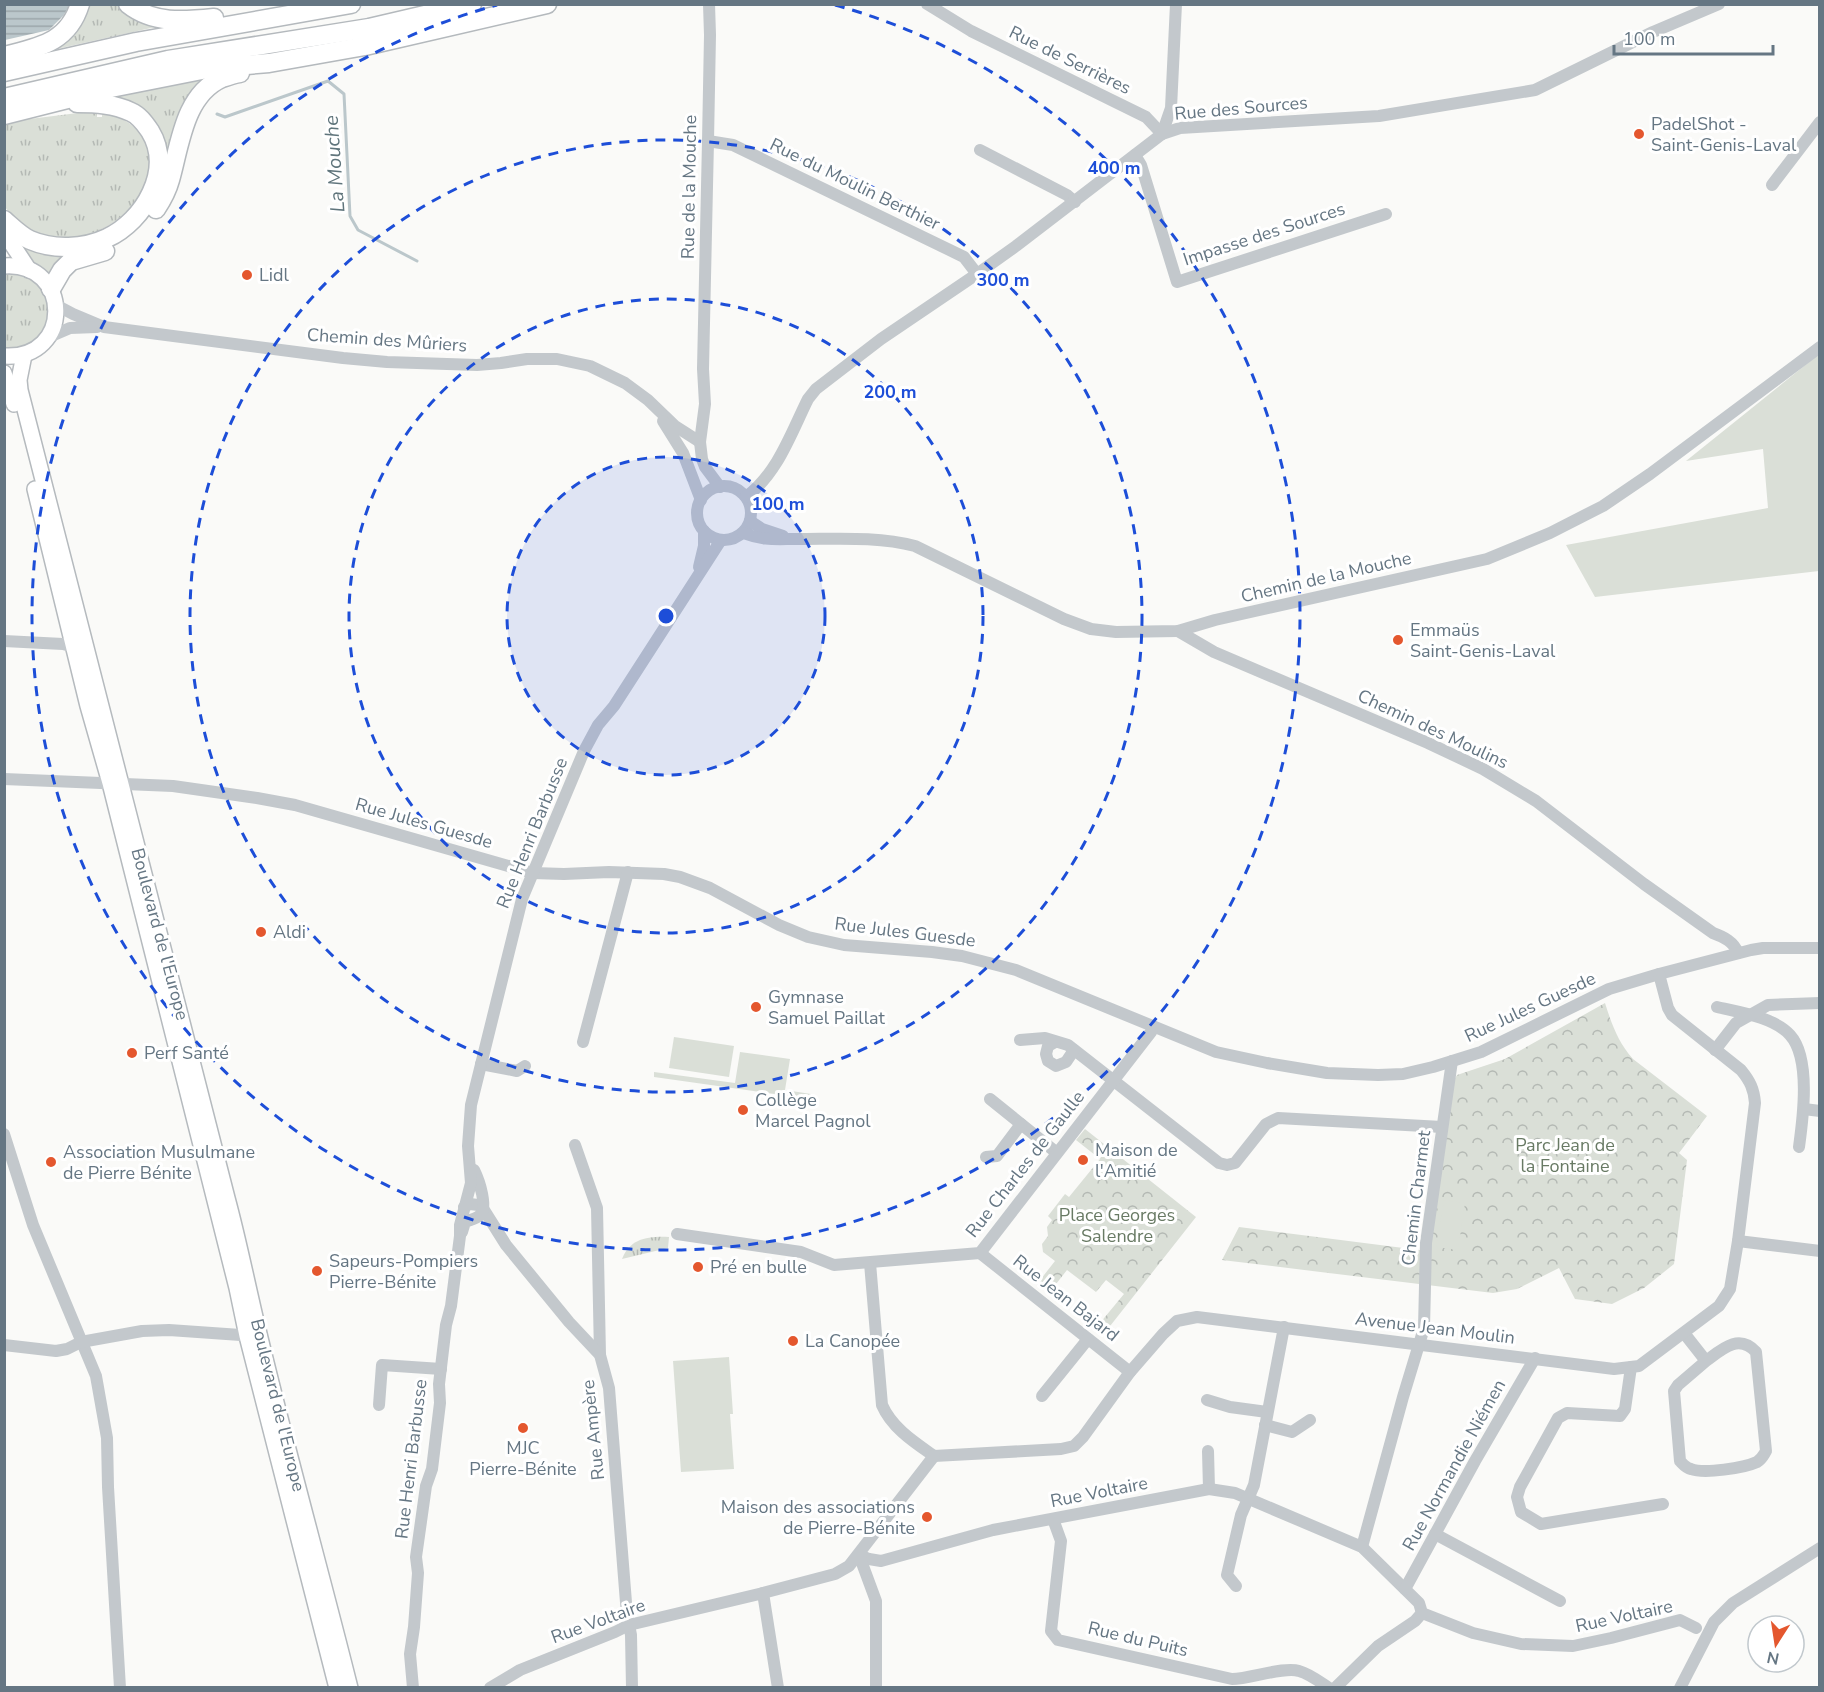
<svg xmlns="http://www.w3.org/2000/svg" width="1824" height="1692" font-family="'Nunito Sans',sans-serif">
  <style>
    .grass { fill: url(#grass-tufts) }
    .park { fill: url(#park-crowns) }
    .garden { fill: #dadfd7 }
    .water { fill: url(#water-rules) }
    .lines { fill: none; stroke-linecap: round; stroke-linejoin: round }
    .stream { stroke: #bbc7cb; stroke-width: 3 }
    .major-casing { stroke: #b5babe; stroke-width: 18 }
    .highway-casing { stroke: #b4b9bd; stroke-width: 21 }
    .minor { stroke: #c3c8cc; stroke-width: 12 }
    .major { stroke: #fff; stroke-width: 15 }
    .highway { stroke: #fff; stroke-width: 18 }
    .ring { fill: none; stroke: #1d4ed8; stroke-width: 3; stroke-dasharray: 10 8 }
    .poi-dot { fill: #e4572e; stroke: #fff; stroke-width: 2 }
    .labels { text-anchor: middle; stroke-width: 6; stroke-linejoin: round; paint-order: stroke }
    .street-label { font-size: 18px; fill: #657683; stroke: #fff }
    .poi-label { font-size: 18px; fill: #657683; stroke: #fff; text-anchor: start }
    .park-label { font-size: 18px; fill: #687a64; stroke: #fff }
    .water-label { font-size: 20px; font-style: italic; fill: #60757c; stroke: #fff }
    .centre { fill: #1d4ed8; stroke: #fff; stroke-width: 3 }
    .ring-label { font-size: 18px; text-anchor: middle; font-weight: bold; fill: #1d4ed8; stroke: #fff; stroke-width: 6; stroke-linejoin: round; paint-order: stroke }
  </style>
  <defs>
    <pattern id="grass-tufts" width="24" height="20" patternUnits="userSpaceOnUse" patternTransform="scale(1.5)"><rect width="24" height="20" fill="#dadfd7"/><path d="M3 7l-1-3M5 7V3M7 7l1-3M15 17l-1-3M17 17v-4M19 17l1-3" fill="none" stroke="#b4b9b4"/></pattern>
    <pattern id="park-crowns" width="20" height="18" patternUnits="userSpaceOnUse" patternTransform="scale(1.5)"><rect width="20" height="18" fill="#dadfd7"/><path d="M2 6a3 3 0 1 1 6 0M12 15a3 3 0 1 1 6 0" fill="none" stroke="#b4b9b4"/></pattern>
    <pattern id="water-rules" width="6" height="5" patternUnits="userSpaceOnUse" patternTransform="scale(1.5)"><rect width="6" height="5" fill="#bbc7cb"/><path d="M0 2.5h6" fill="none" stroke="#9ca6aa"/></pattern>
  </defs>
  <rect width="100%" height="100%" fill="#fafaf8"/>
  <g class="grass">
    <path d="M88,5H120L160,26L52,50C71,38 84,28 88,5Z"/>
    <path d="M212,77L170,157L106,97Z"/>
    <path d="M86,112L87,113H97V117H102V114C118,115 132,122 141,135C161,164 142,201 118,219C107,228 93,233 81,237C68,242 48,238 36,234C24,229 12,217 5,207V122Z"/>
    <path d="M15,237L73,253L49,274L27,258Z"/>
    <path d="M4,272H16L40,283L50,305L45,332L30,346L5,350Z"/>
    <path d="M669,1237L668,1248L622,1259C630,1238 649,1236 669,1237Z"/>
  </g>
  <g class="park">
    <path d="M1605,1003C1612,1025 1618,1042 1633,1059L1707,1116L1679,1153L1687,1160L1674,1264L1644,1288L1612,1304L1575,1299L1559,1268L1517,1289L1493,1293L1222,1260L1239,1227L1427,1251L1452,1083L1457,1075L1505,1059Z"/>
    <path d="M1085,1129L1196,1217L1103,1335L1095,1329L1124,1294L1106,1280L1096,1292L1067,1270L1049,1293L1037,1284L1055,1261L1043,1252L1042,1244L1048,1236L1047,1227L1052,1220L1048,1216L1065,1194L1069,1197L1100,1159L1076,1140Z"/>
  </g>
  <g class="garden">
    <path d="M1819,354V571L1595,597L1566,545L1768,508L1763,449L1686,461Z"/>
    <path d="M674,1037L734,1046L729,1077L669,1068Z"/>
    <path d="M740,1052L790,1059L785,1090L811,1094L810,1099L654,1077V1072L735,1083Z"/>
    <path d="M1444,1200L1465,1203L1458,1250L1436,1247Z"/>
    <path d="M729,1357L733,1414H730L734,1469L681,1472L673,1361Z"/>
  </g>
  <path class="water" d="M5,4H69L70,5L63,16L49,30L5,40Z"/>
  <g class="lines">
    <path class="stream" d="M217,114L225,117L328,81L344,94L350,216L358,230L417,261"/>
    <defs>
      <g id="major">
        <path d="M4,232L29,270"/>
        <path d="M4,266C72,261 74,360 4,356"/>
        <path d="M24,355L19,380L20,390C89,659 159,928 227,1198C240,1246 249,1294 261,1342C289,1458 321,1572 350,1688"/>
        <path d="M4,373L14,404"/>
        <path d="M35,489L88,706L110,783L237,1288L247,1336L337,1688"/>
      </g>
      <g id="highway">
        <path d="M128,4C153,24 184,21 214,18"/>
        <path d="M4,56C39,47 68,43 80,4"/>
        <path d="M4,72L136,42L351,4"/>
        <path d="M4,98L168,60L369,28L472,4"/>
        <path d="M4,115L111,88L212,68L269,63L365,46L547,4"/>
        <path d="M156,209C162,200 167,191 170,180C180,145 184,95 222,78C228,76 234,74 240,73"/>
        <path d="M4,220C12,227 21,236 30,240C53,250 84,249 107,238C144,221 174,170 150,131C145,124 140,116 131,112C114,104 96,103 77,103"/>
        <path d="M51,289L62,270L71,261L105,251"/>
      </g>
    </defs>
    <use href="#major" class="major-casing"/>
    <use href="#highway" class="highway-casing"/>
    <g class="minor">
      <path d="M709,4L710,35L708,141L703,369L705,404L700,442L702,459L705,467L720,487"/>
      <path d="M927,4L971,31L1146,117L1162,134"/>
      <path d="M1162,134L1171,108L1176,4"/>
      <path d="M708,141L733,145L964,257L977,274"/>
      <path d="M980,150L1067,195L1075,202"/>
      <path d="M1135,155L1141,165L1177,282L1386,214"/>
      <path d="M1772,185L1820,122"/>
      <path d="M56,305L73,314L104,327L343,358L387,362L477,365L501,363L527,359H557L590,366L625,383L648,400L675,426L700,442"/>
      <path d="M49,337L70,328L97,327"/>
      <path d="M663,421L683,453L701,500"/>
      <circle cx="724" cy="513" r="27"/>
      <path d="M746,497C778,473 791,433 808,399L816,389L881,339L977,274L1016,246L1162,134L1180,128L1379,116L1535,90L1653,32L1719,4"/>
      <path d="M750,521L762,529L783,536"/>
      <path d="M743,533C764,541 776,539 798,539C836,539 878,536 915,546L1064,619L1091,629L1116,632L1178,631L1215,620L1487,559L1550,533L1603,506L1650,474L1820,347"/>
      <path d="M699,567L704,546V531"/>
      <path d="M1178,631L1214,652L1428,743L1483,769L1536,801L1644,884L1713,933C1724,937 1734,942 1738,953"/>
      <path d="M4,641L63,644L74,647"/>
      <path d="M4,779L173,786L257,798L295,805L533,873L564,874L609,872L664,874L680,877L710,888L779,925L808,937L844,945L932,952L962,956L1016,970L1216,1052L1267,1063L1327,1073L1378,1075L1403,1074L1433,1067L1481,1052L1609,989L1659,974L1751,950L1763,948H1820"/>
      <path d="M1717,1007C1738,1012 1774,1017 1790,1035C1811,1058 1803,1118 1799,1147"/>
      <path d="M1020,1040L1045,1038L1068,1045L1219,1163L1227,1165L1235,1163L1266,1124L1278,1118L1442,1127"/>
      <path d="M583,1042L628,872"/>
      <path d="M1055,1042L1048,1046L1046,1054L1048,1061L1056,1066L1066,1062L1074,1050"/>
      <path d="M1715,1050L1736,1023L1768,1005L1820,1003"/>
      <path d="M481,1064L517,1071L525,1066"/>
      <path d="M990,1099L1057,1153"/>
      <path d="M1804,1109L1820,1111"/>
      <path d="M4,1134L33,1225L96,1376L107,1438L108,1487L120,1688"/>
      <path d="M575,1145L597,1208L600,1355"/>
      <path d="M986,1157L997,1156L1021,1124"/>
      <path d="M464,1207L470,1204L478,1205L484,1210L506,1245L569,1322L600,1355L609,1388L627,1615L631,1635L632,1688"/>
      <path d="M462,1232L465,1222C469,1220 475,1219 479,1216C489,1209 479,1180 474,1170"/>
      <path d="M677,1234L801,1252L834,1265L980,1253L1151,1032L1153,1026"/>
      <path d="M1738,1241L1820,1251"/>
      <path d="M980,1253L1130,1372"/>
      <path d="M870,1263L882,1405C892,1428 914,1442 934,1456"/>
      <path d="M1684,1333L1706,1361L1678,1385L1674,1391L1680,1461C1683,1464 1686,1468 1691,1469C1704,1474 1744,1468 1757,1462C1762,1459 1763,1456 1766,1451L1756,1352C1739,1333 1722,1349 1706,1361"/>
      <path d="M4,1345L56,1351L67,1349L81,1342L142,1331L169,1330L255,1336"/>
      <path d="M1631,1367L1625,1409L1620,1416L1567,1413L1558,1418L1520,1487L1517,1497L1521,1512L1541,1524L1663,1504"/>
      <path d="M1042,1396L1088,1339"/>
      <path d="M1207,1400L1230,1407L1267,1412"/>
      <path d="M379,1405L382,1365L441,1369"/>
      <path d="M1265,1425L1292,1432L1310,1420"/>
      <path d="M1208,1451L1209,1489"/>
      <path d="M934,1456L1061,1449L1074,1446L1083,1437L1130,1372L1163,1334L1177,1321L1197,1317L1614,1369L1639,1366L1719,1306L1730,1289L1738,1241L1755,1103C1754,1089 1750,1081 1741,1070L1672,1015L1668,1008L1659,974"/>
      <path d="M1053,1519L1061,1541L1051,1631L1058,1640L1232,1679C1250,1679 1284,1666 1299,1671C1310,1674 1320,1682 1329,1688"/>
      <path d="M1435,1534L1560,1601"/>
      <path d="M1362,1547L1403,1397L1424,1328L1426,1243L1452,1061"/>
      <path d="M859,1555L869,1559L881,1561L993,1530L1209,1489L1235,1493L1362,1547L1419,1603L1422,1613L1473,1633L1521,1644L1573,1646L1611,1638L1680,1620L1696,1628"/>
      <path d="M859,1555L876,1601V1688"/>
      <path d="M1236,1586L1227,1575L1241,1515L1254,1485L1284,1327"/>
      <path d="M1405,1589L1475,1461L1535,1358"/>
      <path d="M763,1593L778,1688"/>
      <path d="M413,1688L410,1654L414,1627L418,1573L416,1557L426,1486L432,1469L440,1403L439,1384L446,1325L451,1306L460,1236V1225L471,1183L468,1146L471,1105L522,899L584,751L598,725L614,706L721,540"/>
      <path d="M490,1688L520,1670L615,1632L629,1625L763,1593L835,1574L849,1566L934,1456"/>
      <path d="M1335,1688L1378,1646L1415,1621L1422,1613"/>
      <path d="M1680,1688L1714,1622L1733,1603L1820,1548"/>
    </g>
    <use href="#major" class="major"/>
    <use href="#highway" class="highway"/>
  </g>
  <circle cx="666" cy="616" r="159" fill="#1d4ed8" fill-opacity=".12"/>
  <g class="ring">
    <circle cx="666" cy="616" r="159"/>
    <circle cx="666" cy="616" r="317"/>
    <circle cx="666" cy="616" r="476"/>
    <path d="M835 5A634 634 0 1 1 497 5"/>
  </g>
  <g class="poi-dot">
    <circle cx="1639" cy="134" r="6"/>
    <circle cx="247" cy="275" r="6"/>
    <circle cx="1398" cy="640" r="6"/>
    <circle cx="261" cy="932" r="6"/>
    <circle cx="756" cy="1007" r="6"/>
    <circle cx="132" cy="1053" r="6"/>
    <circle cx="743" cy="1110" r="6"/>
    <circle cx="1083" cy="1160" r="6"/>
    <circle cx="51" cy="1162" r="6"/>
    <circle cx="698" cy="1267" r="6"/>
    <circle cx="317" cy="1271" r="6"/>
    <circle cx="793" cy="1341" r="6"/>
    <circle cx="523" cy="1428" r="6"/>
    <circle cx="927" cy="1517" r="6"/>
  </g>
  <g class="labels">
    <g class="street-label">
      <text transform="translate(1070 60) rotate(26)" y="6">Rue de Serrières</text>
      <text transform="translate(1241 108) rotate(-5)" y="6">Rue des Sources</text>
      <text transform="translate(855 184) rotate(26)" y="6">Rue du Moulin Berthier</text>
      <text transform="translate(689 187) rotate(-89)" y="6">Rue de la Mouche</text>
      <text transform="translate(1264 234) rotate(-18)" y="6">Impasse des Sources</text>
      <text transform="translate(387 340) rotate(4)" y="6">Chemin des Mûriers</text>
      <text transform="translate(1326 577) rotate(-13)" y="6">Chemin de la Mouche</text>
      <text transform="translate(1433 729) rotate(25)" y="6">Chemin des Moulins</text>
      <text transform="translate(424 823) rotate(16)" y="6">Rue Jules Guesde</text>
      <text transform="translate(532 833) rotate(-68)" y="6">Rue Henri Barbusse</text>
      <text transform="translate(905 932) rotate(7)" y="6">Rue Jules Guesde</text>
      <text transform="translate(160 934) rotate(75)" y="6">Boulevard de l'Europe</text>
      <text transform="translate(1530 1007) rotate(-25)" y="6">Rue Jules Guesde</text>
      <text transform="translate(1025 1164) rotate(-52)" y="6">Rue Charles de Gaulle</text>
      <text transform="translate(1416 1198) rotate(-83)" y="6">Chemin Charmet</text>
      <text transform="translate(1066 1298) rotate(38)" y="6">Rue Jean Bajard</text>
      <text transform="translate(1435 1328) rotate(7)" y="6">Avenue Jean Moulin</text>
      <text transform="translate(278 1405) rotate(76)" y="6">Boulevard de l'Europe</text>
      <text transform="translate(593 1430) rotate(-96)" y="6">Rue Ampère</text>
      <text transform="translate(411 1459) rotate(-83)" y="6">Rue Henri Barbusse</text>
      <text transform="translate(1454 1465) rotate(-61)" y="6">Rue Normandie Niémen</text>
      <text transform="translate(1099 1492) rotate(-11)" y="6">Rue Voltaire</text>
      <text transform="translate(1624 1616) rotate(-12)" y="6">Rue Voltaire</text>
      <text transform="translate(598 1621) rotate(-20)" y="6">Rue Voltaire</text>
      <text transform="translate(1138 1639) rotate(13)" y="6">Rue du Puits</text>
    </g>
    <g class="poi-label">
      <text x="1651" y="130">PadelShot -<tspan x="1651" dy="21">Saint-Genis-Laval</tspan></text>
      <text x="259" y="281">Lidl</text>
      <text x="1410" y="636">Emmaüs<tspan x="1410" dy="21">Saint-Genis-Laval</tspan></text>
      <text x="273" y="938">Aldi</text>
      <text x="768" y="1003">Gymnase<tspan x="768" dy="21">Samuel Paillat</tspan></text>
      <text x="144" y="1059">Perf Santé</text>
      <text x="755" y="1106">Collège<tspan x="755" dy="21">Marcel Pagnol</tspan></text>
      <text x="1095" y="1156">Maison de<tspan x="1095" dy="21">l'Amitié</tspan></text>
      <text x="63" y="1158">Association Musulmane<tspan x="63" dy="21">de Pierre Bénite</tspan></text>
      <text x="329" y="1267">Sapeurs-Pompiers<tspan x="329" dy="21">Pierre-Bénite</tspan></text>
      <text x="710" y="1273">Pré en bulle</text>
      <text x="805" y="1347">La Canopée</text>
      <text x="523" y="1454" text-anchor="middle">MJC<tspan x="523" dy="21">Pierre-Bénite</tspan></text>
      <text x="915" y="1513" text-anchor="end">Maison des associations<tspan x="915" dy="21">de Pierre-Bénite</tspan></text>
    </g>
    <g class="park-label">
      <text x="1565" y="1151">Parc Jean de<tspan x="1565" dy="21">la Fontaine</tspan></text>
      <text x="1117" y="1221">Place Georges<tspan x="1117" dy="21">Salendre</tspan></text>
    </g>
    <g class="water-label">
      <text transform="translate(334 164) rotate(-94)" y="7">La Mouche</text>
    </g>
  </g>
  <circle cx="666" cy="616" r="9" class="centre"/>
  <g class="ring-label">
    <text x="1114" y="174">400 m</text>
    <text x="1003" y="286">300 m</text>
    <text x="890" y="398">200 m</text>
    <text x="778" y="510">100 m</text>
  </g>
  <rect width="1824" height="1692" fill="none" stroke="#657683" stroke-width="12"/>
  <g transform="translate(1776 1644) rotate(192)"><circle r="28" fill="#ffffff" stroke="#c1c8cd" stroke-width="1.5"/>
  <path d="M0-4.5L10 22L0 15L-10 22Z" fill="#e4572e"/>
  <text y="-9" font-size="16" font-weight="bold" text-anchor="middle" fill="#657683">N</text>
  </g>
  <path d="M1614 45v9h159v-9" fill="none" stroke="#657683" stroke-width="3"/>
  <text x="1623" y="45" font-size="18" fill="#657683" stroke="#ffffff" stroke-width="4.5" paint-order="stroke">100 m</text>
</svg>
